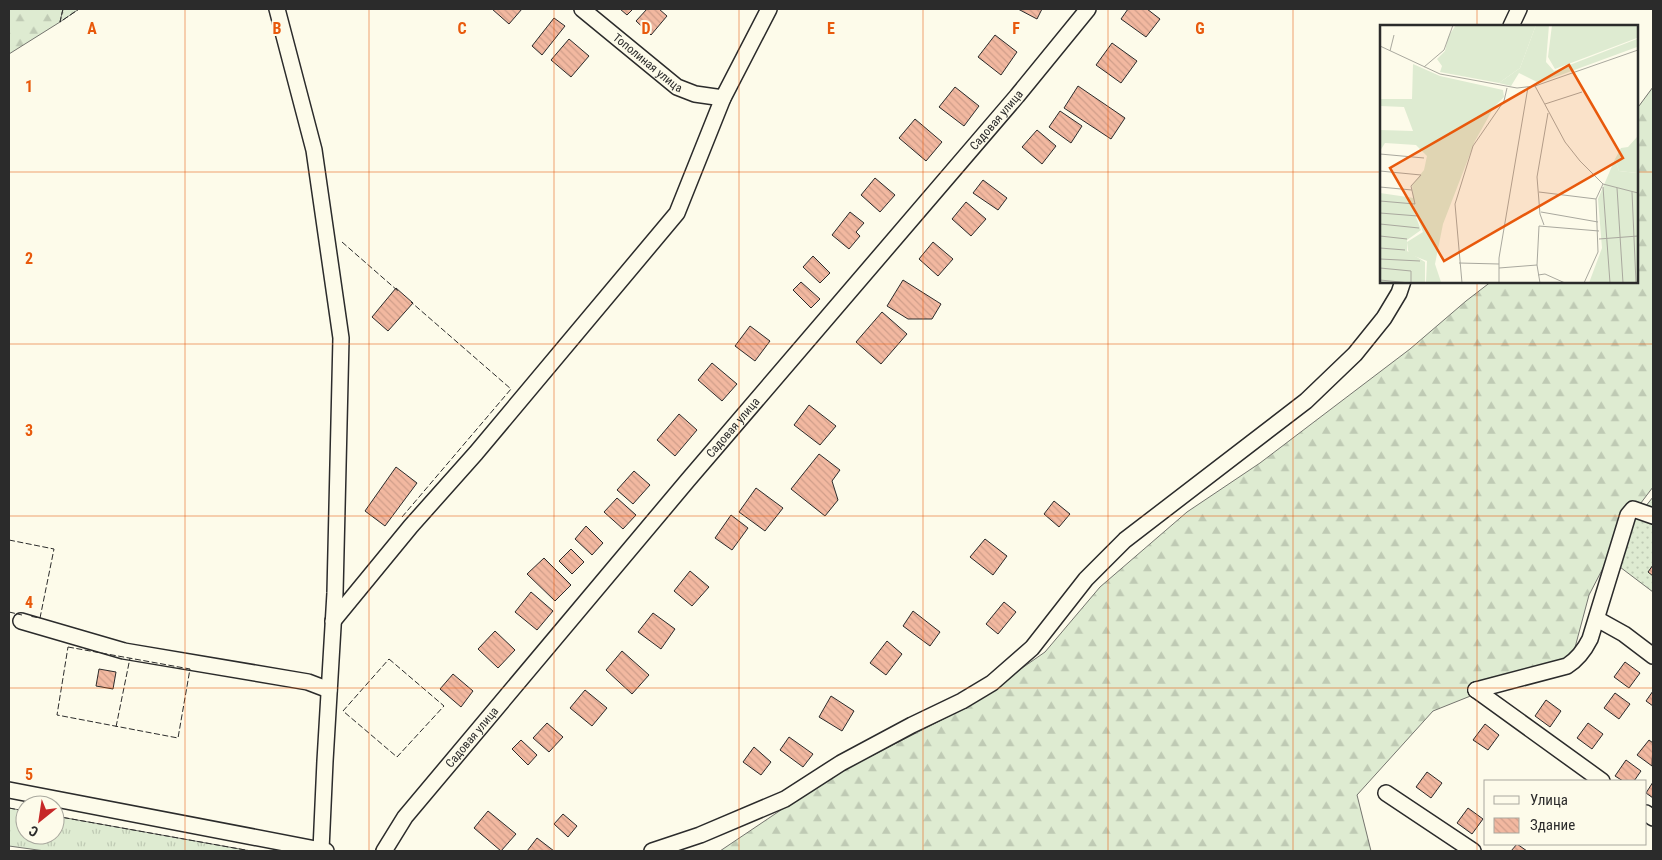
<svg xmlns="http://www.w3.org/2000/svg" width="1662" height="860" font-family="'Roboto Condensed',sans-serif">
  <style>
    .grass { fill: url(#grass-tufts); stroke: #74746e }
    .forest { fill: url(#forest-firs); stroke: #74746e }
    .park { fill: url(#park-dots); stroke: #74746e }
    .building { fill: url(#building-back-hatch); stroke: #2b2b2b }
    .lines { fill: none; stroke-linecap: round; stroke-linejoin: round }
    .minor-casing { stroke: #2b2b2b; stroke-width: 18 }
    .minor { stroke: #fdfbea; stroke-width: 15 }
    .fence { stroke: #2b2b2b; stroke-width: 1; stroke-dasharray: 6 2.5; stroke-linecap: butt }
    .grid { fill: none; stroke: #e8590c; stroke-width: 1; stroke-opacity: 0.55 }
    .labels { text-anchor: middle; stroke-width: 4; stroke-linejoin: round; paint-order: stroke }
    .street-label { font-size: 12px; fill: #2b2b2b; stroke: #fdfbea }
    .inset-road { fill: none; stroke: #a9a89e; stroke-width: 1 }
    .view { fill: #e8590c; fill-opacity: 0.15; stroke: #e8590c; stroke-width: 2.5 }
    .inset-edge { fill: none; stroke: #2b2b2b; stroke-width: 2.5 }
    .grid-label { font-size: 16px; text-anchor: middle; font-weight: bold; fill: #e8590c; stroke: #fdfbea; stroke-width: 4; stroke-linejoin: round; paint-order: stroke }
  </style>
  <defs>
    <pattern id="grass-tufts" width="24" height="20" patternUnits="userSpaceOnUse" patternTransform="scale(1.25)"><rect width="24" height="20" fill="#deebd1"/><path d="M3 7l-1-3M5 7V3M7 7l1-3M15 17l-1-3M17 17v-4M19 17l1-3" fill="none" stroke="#bfcab4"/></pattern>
    <pattern id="forest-firs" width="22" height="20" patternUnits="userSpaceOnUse" patternTransform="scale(1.25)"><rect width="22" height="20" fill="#deebd1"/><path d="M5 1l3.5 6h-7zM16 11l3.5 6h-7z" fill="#bfcab4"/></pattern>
    <pattern id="park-dots" width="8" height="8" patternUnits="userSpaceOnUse" patternTransform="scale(1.25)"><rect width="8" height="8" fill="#deebd1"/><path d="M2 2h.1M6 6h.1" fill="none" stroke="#bfcab4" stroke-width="1.8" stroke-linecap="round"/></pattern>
    <pattern id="building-back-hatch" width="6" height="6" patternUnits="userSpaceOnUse" patternTransform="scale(1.25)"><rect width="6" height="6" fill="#f2b8a0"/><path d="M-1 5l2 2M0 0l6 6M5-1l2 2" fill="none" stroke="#d09e8a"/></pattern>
  </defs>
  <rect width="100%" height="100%" fill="#fdfbea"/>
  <path class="grass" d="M9,808L25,811V835H55V816L251,851H45L9,846Z"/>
  <g class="forest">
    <path d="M9,9H63L60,22L9,54Z"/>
    <path d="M1653,87V487L1628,520L1589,595L1573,655L1433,711L1357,795L1371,851H720L830,777L965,708L1045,652L1100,587L1187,512L1260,463L1410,349L1466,301L1492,281H1636V110Z"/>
  </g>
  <g class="park">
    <path d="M63,9H79L60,22Z"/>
    <path d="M1653,497V592L1612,561L1630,526Z"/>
  </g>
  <g class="building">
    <path d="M492,9H522L509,24Z"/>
    <path d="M620,9H633L627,15Z"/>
    <path d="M647,9H659L667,16L651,35L636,21Z"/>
    <path d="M1018,9H1042L1037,19Z"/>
    <path d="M1128,9H1147L1160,19L1146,37L1121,19Z"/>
    <path d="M554,18L565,26L542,55L532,46Z"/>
    <path d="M995,35L1017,52L1001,75L978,57Z"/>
    <path d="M569,39L589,56L571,77L551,60Z"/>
    <path d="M1112,43L1137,61L1121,83L1096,65Z"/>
    <path d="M1078,86L1125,118L1111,139L1064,108Z"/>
    <path d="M955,87L979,106L964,126L939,107Z"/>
    <path d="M1060,111L1082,126L1071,143L1049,127Z"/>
    <path d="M915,119L942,142L926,161L899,138Z"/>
    <path d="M1037,130L1056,146L1042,164L1022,147Z"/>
    <path d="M875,178L895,195L880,212L861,195Z"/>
    <path d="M983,180L1007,198L998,210L973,193Z"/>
    <path d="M966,202L986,219L971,236L952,219Z"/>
    <path d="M850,212L864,223L856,232L860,236L849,249L832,235Z"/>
    <path d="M933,242L953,259L938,276L919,259Z"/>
    <path d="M813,256L830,273L820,283L803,267Z"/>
    <path d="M903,280L941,304L932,319H908L887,306Z"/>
    <path d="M801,282L820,299L811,308L793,290Z"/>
    <path d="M396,288L413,303L388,331L372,317Z"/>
    <path d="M882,312L907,334L881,364L856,342Z"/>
    <path d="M750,326L770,341L755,361L735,346Z"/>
    <path d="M712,363L737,384L722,401L698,380Z"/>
    <path d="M809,405L836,426L820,445L794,425Z"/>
    <path d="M679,414L697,430L675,456L657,440Z"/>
    <path d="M819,454L840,470L832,481L838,500L825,516L791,489Z"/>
    <path d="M396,467L417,483L385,526L365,511Z"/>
    <path d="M634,471L650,485L633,504L617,490Z"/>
    <path d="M756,488L783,508L765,531L739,512Z"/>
    <path d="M617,498L636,515L623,529L604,512Z"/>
    <path d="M1054,501L1070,514L1059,527L1044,514Z"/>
    <path d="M731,515L748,528L732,550L715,538Z"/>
    <path d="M586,526L603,543L592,555L575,539Z"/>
    <path d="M985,539L1007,556L993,575L970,557Z"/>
    <path d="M571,549L584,562L572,574L559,561Z"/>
    <path d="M544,558L571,585L555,601L527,574Z"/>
    <path d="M1653,565V576L1648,572Z"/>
    <path d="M690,571L709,587L692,606L674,591Z"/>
    <path d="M531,592L553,611L537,630L515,612Z"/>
    <path d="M1004,602L1016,612L998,634L986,624Z"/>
    <path d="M913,611L940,632L930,646L903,626Z"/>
    <path d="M653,613L675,629L661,649L638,632Z"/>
    <path d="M495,631L515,650L498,668L478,649Z"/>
    <path d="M887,641L902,654L886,675L870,663Z"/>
    <path d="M622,651L649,675L632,694L606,670Z"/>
    <path d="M1625,662L1640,673L1629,688L1614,677Z"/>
    <path d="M99,669L116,672L113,689L96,686Z"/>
    <path d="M453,674L473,691L461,707L440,689Z"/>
    <path d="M585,690L607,708L592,726L570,708Z"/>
    <path d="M1653,691V706L1646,701Z"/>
    <path d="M1615,693L1630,704L1619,719L1604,708Z"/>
    <path d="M831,696L854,711L842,731L819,717Z"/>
    <path d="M1546,700L1561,711L1550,727L1535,716Z"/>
    <path d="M547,723L563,737L549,752L533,738Z"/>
    <path d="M1588,723L1603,734L1592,749L1577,738Z"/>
    <path d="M1485,724L1499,735L1488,750L1473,740Z"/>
    <path d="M789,737L813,754L803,767L780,750Z"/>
    <path d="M521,740L537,755L528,765L512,749Z"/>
    <path d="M1649,740L1653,743L1652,766L1637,755Z"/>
    <path d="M754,747L771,762L761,775L743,762Z"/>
    <path d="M1626,760L1641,771L1634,781H1623L1615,776Z"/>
    <path d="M1427,772L1442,783L1431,798L1416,787Z"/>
    <path d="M1653,782V798L1646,793Z"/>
    <path d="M1468,808L1483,819L1472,834L1457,823Z"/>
    <path d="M488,811L516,834L501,851L474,828Z"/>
    <path d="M563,814L577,826L568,837L554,824Z"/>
    <path d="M537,838L554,851H527Z"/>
    <path d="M1517,844L1527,851H1511Z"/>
  </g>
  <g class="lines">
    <defs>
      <g id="minor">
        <path d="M277,9L314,150L341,338L335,593L325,761L321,850"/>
        <path id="s1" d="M582,9L677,87L695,94L723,98"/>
        <path d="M1511,26L1519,9"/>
        <path d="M1597,619L1624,634L1653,656"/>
        <path d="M21,621L124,651L308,682L329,690"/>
        <path d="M333,621L411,526L476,453L677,213L723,98L769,9"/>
        <path d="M1476,690L1567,666C1578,659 1584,651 1590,639L1628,515L1633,509L1653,516"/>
        <path d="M1476,690L1602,781"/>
        <path d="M9,790L326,851"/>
        <path d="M1386,793L1473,851"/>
        <path d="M1646,813L1653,818"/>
        <path id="s2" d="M384,851L405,817L688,480L1017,96L1088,9"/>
        <path d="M652,851L700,835L785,799L841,763L912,725L962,701L992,683L1032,648L1086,579L1125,540L1306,401L1355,354L1384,318L1399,293L1403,281"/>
      </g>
    </defs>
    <use href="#minor" class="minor-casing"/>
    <use href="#minor" class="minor"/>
    <g class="fence">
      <path d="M63,9L60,22L79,9"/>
      <path d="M342,242L398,291"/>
      <path d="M402,517L511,389L411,302"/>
      <path d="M9,540L54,549L40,618L29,616"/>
      <path d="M9,612L22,615"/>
      <path d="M68,647L190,669L178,738L57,715Z"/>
      <path d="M389,659L444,706L397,757L343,711Z"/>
      <path d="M116,727L130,658"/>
      <path d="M9,808L25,811"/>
      <path d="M55,816L251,851"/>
    </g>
  </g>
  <path class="grid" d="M185,9V851M369,9V851M554,9V851M739,9V851M923,9V851M1108,9V851M1293,9V851M1477,9V26M9,172H1381M1636,172H1653M1477,281V851M9,344H1653M9,516H1653M9,688H1653"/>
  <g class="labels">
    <g class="street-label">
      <text dy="4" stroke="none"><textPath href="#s1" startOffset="85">Тополиная улица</textPath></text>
      <text dy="4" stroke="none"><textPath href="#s2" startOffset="954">Садовая улица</textPath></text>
      <text dy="4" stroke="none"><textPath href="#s2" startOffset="549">Садовая улица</textPath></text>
      <text dy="4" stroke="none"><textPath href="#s2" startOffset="144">Садовая улица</textPath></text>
    </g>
  </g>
  <g transform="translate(1380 25)">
    <rect width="258" height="258" fill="#fdfbea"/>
    <path d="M156,0H169L166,37L174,46L257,14V22L159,58L139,48L131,61L119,58L140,43ZM172,0H257V13L175,44L168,32Z" fill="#deebd1"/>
    <path d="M76,0H156L140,43L119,58L60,47L62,41L57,34L65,26L68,12ZM33,39L60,51L123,65L124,72L114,82L95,116L63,199L55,239L61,257H46L47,236L29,229L28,225L27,217L43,207L34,184L32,160L44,145L47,131L36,120L5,118L0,126V105L33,106L24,82L0,81V74H32ZM257,112V148L239,146L235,134L241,123L248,122Z" fill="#deebd1"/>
    <path d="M235,134L239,146L257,148V257L209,258L222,223L218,174ZM0,168L34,173L33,184L41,205L27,215V226L45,237V257L0,258Z" fill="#deebd1"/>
    <path class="inset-road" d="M0,21L60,49L137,63L155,61L258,25M10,26L14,10M44,42L64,25L73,0M155,61L185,117L200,136L223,159L258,168M165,79L202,67M0,129L44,133M0,146L41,150M0,162L32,165M223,162L230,258M237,163L243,258M159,167L216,174M252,167L256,258M0,176L35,179L31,161L41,150M161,187L218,197M0,188L38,191M0,199L39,203M164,200L160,189L157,152L168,88M0,211L27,214M219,214L258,211M0,223L25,225M0,234L40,236M79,238L119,239M0,243L31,246V258M119,243L157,240M158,250L165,249L185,258M0,255L30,258M82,258L75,179L93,121L124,76L127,63M119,258V233L148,62M160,258L157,240L159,201L219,206M204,258L218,227L216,174L223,159"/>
    <path class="view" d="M189,40L243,133L64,236L10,143Z"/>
    <rect width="258" height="258" class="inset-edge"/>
  </g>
  <g class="grid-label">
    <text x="92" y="34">A</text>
    <text x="277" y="34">B</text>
    <text x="462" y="34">C</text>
    <text x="646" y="34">D</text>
    <text x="831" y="34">E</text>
    <text x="1016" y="34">F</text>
    <text x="1200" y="34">G</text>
    <text x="29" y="92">1</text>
    <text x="29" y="264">2</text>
    <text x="29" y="436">3</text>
    <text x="29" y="608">4</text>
    <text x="29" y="780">5</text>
  </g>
  <rect width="1662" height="860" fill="none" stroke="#2b2b2b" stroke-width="20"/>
  <rect x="1484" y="780" width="162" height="65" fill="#fdfbea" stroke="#a9a89e"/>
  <rect x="1494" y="796" width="25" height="8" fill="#fdfbea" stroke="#a9a89e"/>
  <text x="1530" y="805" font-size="15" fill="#2b2b2b">Улица</text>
  <rect x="1494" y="818" width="25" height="15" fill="url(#building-back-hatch)" stroke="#a9a89e"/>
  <text x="1530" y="830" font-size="15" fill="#2b2b2b">Здание</text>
  <g transform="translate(40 820) rotate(210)"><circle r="24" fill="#fdfbea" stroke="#a9a89e"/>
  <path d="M0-4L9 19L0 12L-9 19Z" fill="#c62828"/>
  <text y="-8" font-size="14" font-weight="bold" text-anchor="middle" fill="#2b2b2b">С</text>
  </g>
</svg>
